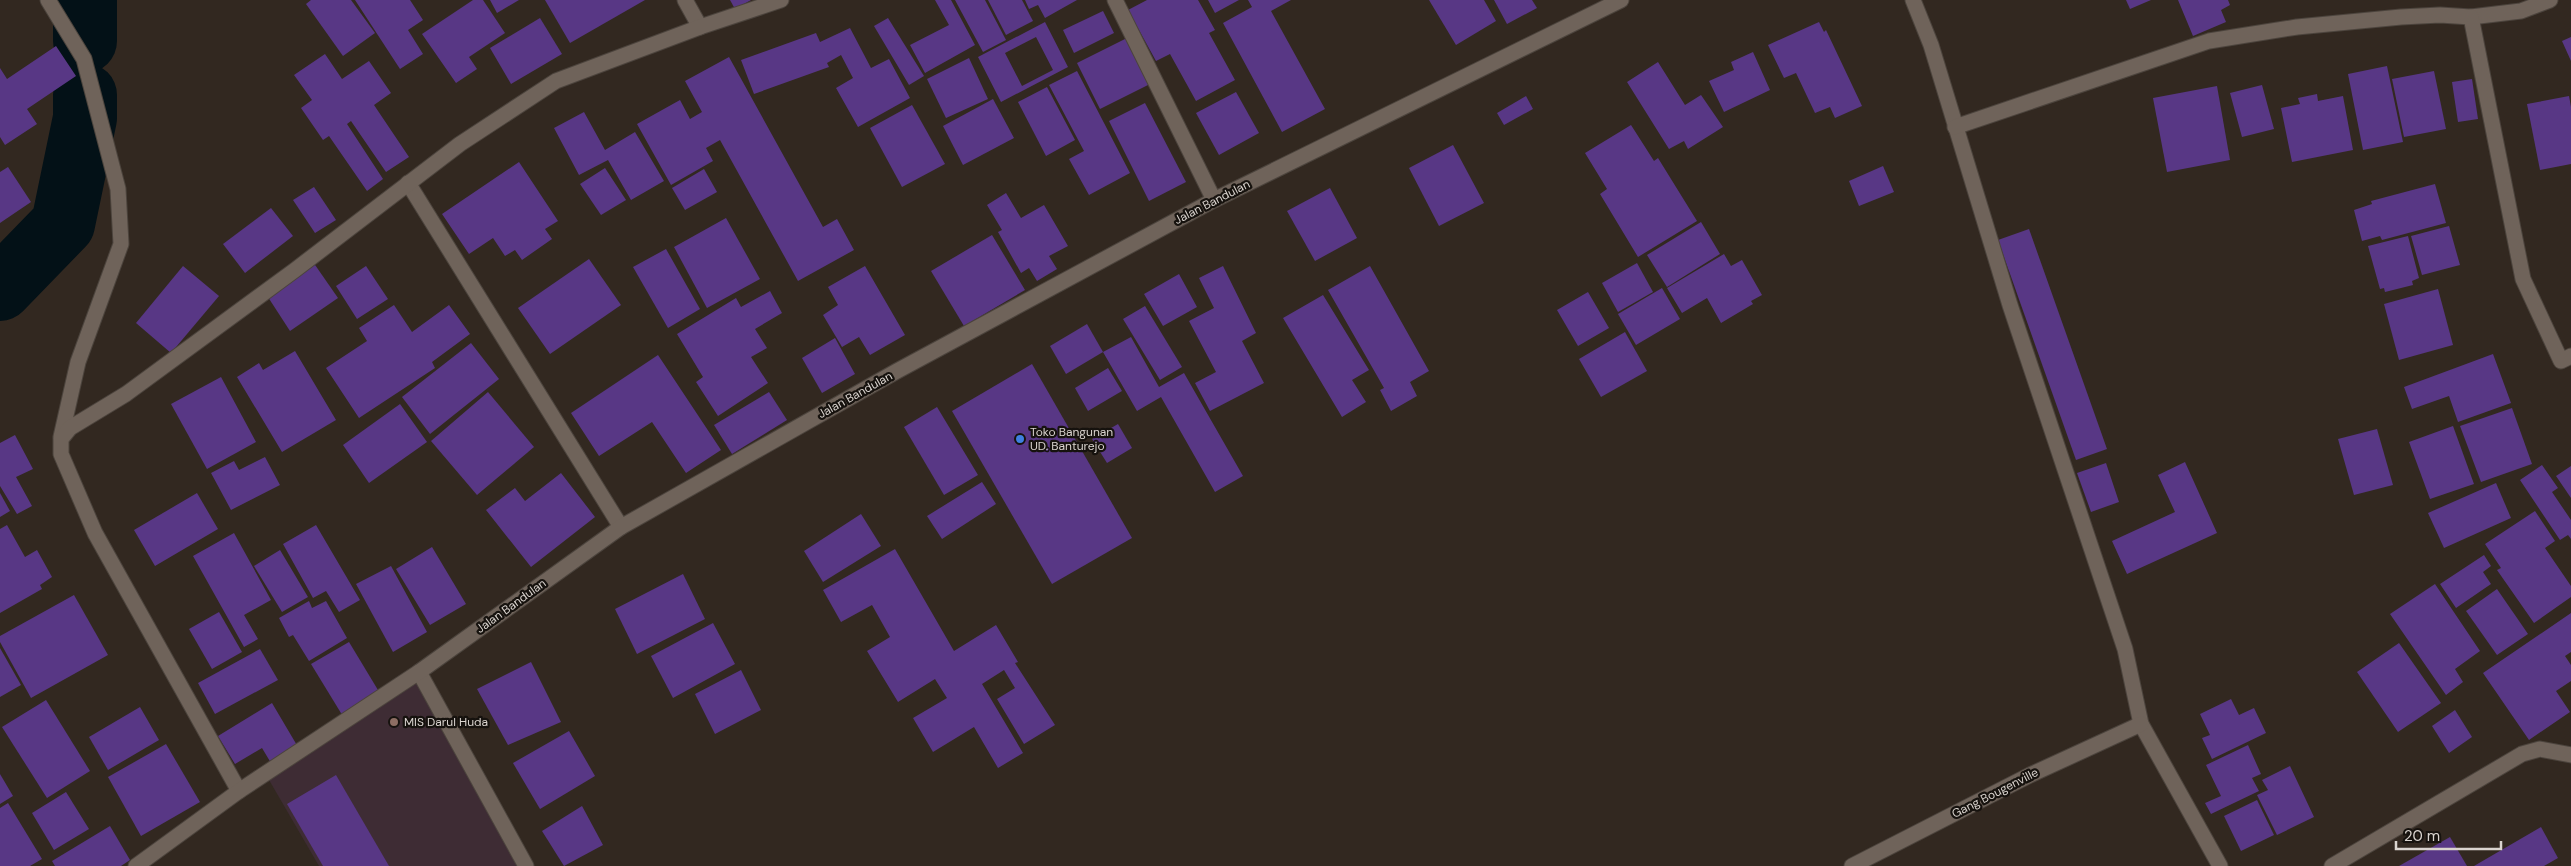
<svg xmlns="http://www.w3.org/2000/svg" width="2571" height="866" font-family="'DM Sans',sans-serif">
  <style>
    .education { fill: #3e2c34 }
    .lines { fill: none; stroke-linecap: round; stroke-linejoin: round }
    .river { stroke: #031117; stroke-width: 64 }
    .building { fill: #583785; fill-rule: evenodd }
    .minor-casing { stroke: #4c443d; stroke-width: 17 }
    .minor { stroke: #6f635a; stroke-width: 15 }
    .shop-dot { fill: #3f7fe0; stroke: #16120e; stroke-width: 2 }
    .education-dot { fill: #8d6e63; stroke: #16120e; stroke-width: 2 }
    .labels { text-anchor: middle; stroke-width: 4.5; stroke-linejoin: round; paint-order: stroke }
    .street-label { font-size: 12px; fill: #dad4cf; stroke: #16120e }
    .poi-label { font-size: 12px; fill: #dad4cf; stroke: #16120e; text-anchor: start }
  </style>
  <rect width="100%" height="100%" fill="#322820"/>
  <path class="education" d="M419,672L526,866H319L265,773Z"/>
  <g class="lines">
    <g class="river">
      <path d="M85,0V41"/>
      <path d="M0,289L63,224L85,118V95"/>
    </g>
  </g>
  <g class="building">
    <path d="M311,0H351L375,33L343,56L306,4Z"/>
    <path d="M355,0H410L423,20L408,30L423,54L400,69Z"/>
    <path d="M473,0H483L505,33L469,57L477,69L456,83L422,34Z"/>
    <path d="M490,0H519L497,13Z"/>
    <path d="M545,0H645L570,43Z"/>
    <path d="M730,0H751L735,9Z"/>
    <path d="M935,0H951L975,45L925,73L910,45L949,25Z"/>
    <path d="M955,0H985L1006,40L983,52Z"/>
    <path d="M988,0H1022L1033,21L1006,35Z"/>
    <path d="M1025,0H1077L1045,18L1038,5L1029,9Z"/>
    <path d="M1147,0H1198L1215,30L1209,33L1235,80L1196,101L1170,54L1156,61L1128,10Z"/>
    <path d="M1208,0H1239L1215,13Z"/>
    <path d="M1248,0H1291L1271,11L1325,109L1282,132L1223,23L1252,7Z"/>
    <path d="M1429,0H1484L1496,21L1456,45Z"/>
    <path d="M1494,0H1532L1537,8L1507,24Z"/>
    <path d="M2126,0H2151L2130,9Z"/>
    <path d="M2178,0H2228L2230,5L2221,10L2226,22L2193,36Z"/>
    <path d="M1103,11L1114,33L1074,53L1063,30Z"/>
    <path d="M540,18L562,54L511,84L490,48Z"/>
    <path d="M888,18L924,76L909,85L874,26Z"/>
    <path d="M1045,22L1068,67L1001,102L978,57ZM1036,37L1053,70L1022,86L1005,53Z"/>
    <path d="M1819,22L1824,32L1826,30L1862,106L1835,118L1830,107L1815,113L1796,73L1784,78L1768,45Z"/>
    <path d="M850,28L871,68L889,59L910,98L858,127L836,88L853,78L841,55L827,63L829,67L754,94L741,60L816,33L820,42Z"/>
    <path d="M2571,37V61L2562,41Z"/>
    <path d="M1127,38L1150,84L1100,109L1077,63Z"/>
    <path d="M56,46L76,76L27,109L37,124L5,145L0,137V68L7,79Z"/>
    <path d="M1753,52L1770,90L1724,112L1709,81L1734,70L1731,62Z"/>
    <path d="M325,54L342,79L369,61L391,93L374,105L409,157L386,172L351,121L347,124L383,179L367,191L329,136L323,140L301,108L312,100L294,75Z"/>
    <path d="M729,57L823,227L837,219L854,250L798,281L720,140L706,148L713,161L671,185L637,124L680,100L690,119L702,112L685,81Z"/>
    <path d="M969,58L988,99L946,118L927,79Z"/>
    <path d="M1658,62L1685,105L1701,95L1723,127L1688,149L1684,141L1669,149L1627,82Z"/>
    <path d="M2387,66L2403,142L2363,150L2348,74Z"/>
    <path d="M1077,71L1130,173L1089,195L1069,159L1084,151L1049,85Z"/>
    <path d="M2434,71L2446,129L2404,137L2392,79Z"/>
    <path d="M2472,79L2478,119L2458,122L2452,82Z"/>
    <path d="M2262,85L2274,129L2242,137L2230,93Z"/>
    <path d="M2217,86L2230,160L2167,172L2153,98Z"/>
    <path d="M1047,87L1075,140L1046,156L1018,102Z"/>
    <path d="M1236,92L1259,133L1219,155L1196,113Z"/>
    <path d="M2317,94L2318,101L2343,96L2353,150L2292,162L2281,108L2300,104L2298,98Z"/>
    <path d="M1526,96L1533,109L1504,125L1497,113Z"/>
    <path d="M2569,96L2571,107V164L2540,170L2527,104Z"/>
    <path d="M993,99L1014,138L963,165L943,126Z"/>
    <path d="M1145,103L1186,182L1149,201L1109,121Z"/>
    <path d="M912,105L945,164L902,187L870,128Z"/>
    <path d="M584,112L605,150L635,132L664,181L631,200L608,160L579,175L554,128Z"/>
    <path d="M1631,125L1654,161L1658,158L1697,221L1638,257L1600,194L1607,189L1585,153Z"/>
    <path d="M1453,145L1484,203L1439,226L1409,168Z"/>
    <path d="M519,162L558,221L545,229L552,239L522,260L515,250L505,256L493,238L469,254L442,214Z"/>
    <path d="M1883,166L1894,192L1859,206L1849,181Z"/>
    <path d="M8,167L31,202L0,223V172Z"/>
    <path d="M605,168L626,200L601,215L580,184Z"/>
    <path d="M704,169L717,192L685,210L672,188Z"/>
    <path d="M2435,184L2446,223L2382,240L2380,236L2362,241L2354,210L2372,204L2371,201Z"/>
    <path d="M314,187L336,220L315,233L293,200Z"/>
    <path d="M1330,188L1357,238L1315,261L1287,211Z"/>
    <path d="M1006,193L1021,218L1044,205L1068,246L1049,256L1057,269L1037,281L1029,268L1021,273L998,232L1002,230L987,205Z"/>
    <path d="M271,208L293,236L245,273L223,244Z"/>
    <path d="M726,218L760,279L707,308L674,247Z"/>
    <path d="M1701,222L1720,254L1667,287L1647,255Z"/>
    <path d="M2449,226L2460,265L2422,275L2411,236Z"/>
    <path d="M2029,229L2107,449L2076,460L1998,240Z"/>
    <path d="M992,235L1025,290L964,326L931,271Z"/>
    <path d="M2408,236L2419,278L2412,281L2413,285L2385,292L2384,288L2380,289L2368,246Z"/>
    <path d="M666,249L700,309L668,328L633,267Z"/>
    <path d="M1724,254L1731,266L1742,260L1762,295L1751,301L1753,304L1721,323L1707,298L1682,313L1667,288Z"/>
    <path d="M589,259L621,305L550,354L518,308Z"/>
    <path d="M313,262L338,298L290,331L266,294Z"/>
    <path d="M1637,263L1653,292L1618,312L1602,283Z"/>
    <path d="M183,266L219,296L171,353L136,323Z"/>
    <path d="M366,266L388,299L357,319L336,286Z"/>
    <path d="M865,266L905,335L870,355L859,337L842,347L823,315L838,305L828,287Z"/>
    <path d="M1223,266L1256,333L1242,341L1264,383L1210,411L1195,383L1216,372L1189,321L1214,308L1199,278Z"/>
    <path d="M1370,266L1429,371L1410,382L1417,396L1391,411L1380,390L1384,388L1328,290Z"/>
    <path d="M1179,274L1197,307L1163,326L1144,294Z"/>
    <path d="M1662,288L1680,319L1636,345L1618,314Z"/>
    <path d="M2438,289L2453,345L2399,360L2384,304Z"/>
    <path d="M770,291L782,313L755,329L767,348L751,357L768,383L718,416L696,382L703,377L677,334L736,298L741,307Z"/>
    <path d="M1588,292L1609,328L1578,346L1557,310Z"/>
    <path d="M1323,295L1369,370L1352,380L1366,402L1342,417L1283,318Z"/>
    <path d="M394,305L412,332L449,305L470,334L432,362L435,368L359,418L326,368L367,341L359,328Z"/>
    <path d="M1145,306L1182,367L1160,380L1123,319Z"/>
    <path d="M1087,324L1103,352L1066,374L1050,346Z"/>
    <path d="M1625,332L1647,371L1601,397L1579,359Z"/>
    <path d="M1131,337L1159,387L1184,373L1243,476L1215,492L1161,397L1137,411L1103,352Z"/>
    <path d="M835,338L855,374L822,393L802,358Z"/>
    <path d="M471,343L499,379L430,434L402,397Z"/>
    <path d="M295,351L336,420L282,452L237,377L259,363L263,370Z"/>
    <path d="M2493,354L2511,403L2458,422L2449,396L2412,409L2404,387Z"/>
    <path d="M658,355L721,450L686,473L652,422L599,456L571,413Z"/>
    <path d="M1032,364L1132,538L1052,584L952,411Z"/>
    <path d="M1108,368L1122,391L1088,411L1075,388Z"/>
    <path d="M221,377L256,442L207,469L171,404Z"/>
    <path d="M488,392L534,447L477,495L431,441Z"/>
    <path d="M769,392L787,420L732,454L714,425Z"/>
    <path d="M400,404L427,442L369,483L343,445Z"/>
    <path d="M937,407L978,475L944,495L904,427Z"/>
    <path d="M2512,408L2532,464L2481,482L2460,426Z"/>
    <path d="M1118,424L1132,448L1107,463L1092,439Z"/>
    <path d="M2453,426L2474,484L2430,499L2409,442Z"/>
    <path d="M2377,429L2393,485L2354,495L2338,439Z"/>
    <path d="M15,435L33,469L16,477L32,506L17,514L0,486V443Z"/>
    <path d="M265,457L280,485L231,510L211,473L234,461L239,470Z"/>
    <path d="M2185,462L2217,533L2127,574L2112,541L2175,512L2158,475Z"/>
    <path d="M2106,463L2119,502L2091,512L2077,473Z"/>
    <path d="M2542,465L2558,488L2552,492L2571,520V539L2568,535L2560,540L2520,480Z"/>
    <path d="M2571,466V498L2556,476Z"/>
    <path d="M561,473L595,517L531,567L486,510L515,488L525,501Z"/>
    <path d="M982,482L996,504L942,539L927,516Z"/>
    <path d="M2496,483L2511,518L2444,548L2428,513Z"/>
    <path d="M0,493L10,511L0,517Z"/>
    <path d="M197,493L218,529L155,566L134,530Z"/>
    <path d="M2535,511L2555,541L2545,548L2571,586V597L2534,623L2497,570L2501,568L2485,544Z"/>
    <path d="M861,514L881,546L823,582L804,551Z"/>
    <path d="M7,525L25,557L37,550L52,577L40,585L42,589L0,613V529Z"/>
    <path d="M316,525L360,600L339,612L326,591L313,598L283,544Z"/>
    <path d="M234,533L271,600L244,615L258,639L244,647L193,556Z"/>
    <path d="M432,547L466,604L430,625L396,569Z"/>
    <path d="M895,549L954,651L996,625L1018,662L1015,663L1055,725L1024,744L997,699L1015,688L1004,670L982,684L1023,753L998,768L974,727L933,752L913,718L947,698L935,679L898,702L867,651L890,637L872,605L841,622L823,590Z"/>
    <path d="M280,550L308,597L282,612L254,566Z"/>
    <path d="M2484,555L2491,566L2483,572L2491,584L2456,608L2440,584Z"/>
    <path d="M391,566L427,632L393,652L356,584Z"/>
    <path d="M683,574L705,619L637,654L615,609Z"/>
    <path d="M2435,584L2480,651L2455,669L2463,682L2446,695L2390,614Z"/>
    <path d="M2497,589L2528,634L2497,655L2466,611Z"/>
    <path d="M74,595L108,655L31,698L0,642V636Z"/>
    <path d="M309,601L312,608L326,601L347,638L309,661L293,635L289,637L279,618Z"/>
    <path d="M219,612L242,652L212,669L189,629Z"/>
    <path d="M2571,613V652L2565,656L2571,665V681L2556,691L2570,712L2529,740L2483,673Z"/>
    <path d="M713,623L735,664L673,698L651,656Z"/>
    <path d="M349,642L381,695L344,718L311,664Z"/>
    <path d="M2399,643L2441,703L2398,732L2357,672Z"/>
    <path d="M0,648L21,685L0,697Z"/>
    <path d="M260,649L278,680L215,714L198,683Z"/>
    <path d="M531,662L561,722L508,745L477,689Z"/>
    <path d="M741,670L761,710L715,734L695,694Z"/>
    <path d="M2231,699L2239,715L2254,708L2266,733L2212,759L2202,738L2210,735L2200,714Z"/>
    <path d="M46,700L90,771L47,798L2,727Z"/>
    <path d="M272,703L298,747L271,763L262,748L235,764L218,736Z"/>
    <path d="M140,707L159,740L108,770L89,737Z"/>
    <path d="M2455,710L2472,737L2449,753L2432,726Z"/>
    <path d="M569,731L595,776L540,809L513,763Z"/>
    <path d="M166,744L200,802L141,836L108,777Z"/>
    <path d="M2248,745L2261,774L2252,778L2259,791L2211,814L2205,803L2221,796L2206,765Z"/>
    <path d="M2290,766L2314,817L2277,835L2257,795L2268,790L2262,780Z"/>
    <path d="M0,774L13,796L0,804Z"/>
    <path d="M336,775L389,866H323L287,804Z"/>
    <path d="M66,792L89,829L54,850L32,813Z"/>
    <path d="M2257,800L2274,835L2241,851L2224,816Z"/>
    <path d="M8,803L42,859L30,866H0V808Z"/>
    <path d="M582,806L603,845L564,866L542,831Z"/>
    <path d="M110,826L130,860L121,866H55L52,861Z"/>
    <path d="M2541,827L2558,858L2544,866H2474Z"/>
    <path d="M2450,837L2467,866H2399Z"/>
  </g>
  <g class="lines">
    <defs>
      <g id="minor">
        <path d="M48,0L84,59L118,189L121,244L78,362L61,437"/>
        <path d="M685,0L700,27"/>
        <path d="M1115,0L1214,200"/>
        <path d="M1913,0L1931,45L2010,305L2125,649L2141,724L2220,866"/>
        <path d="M2471,17L2521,11L2550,0"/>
        <path d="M1955,127L2209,41L2297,27L2401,17L2440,15L2471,17L2523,279L2561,361L2571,356"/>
        <path d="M408,183L621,527"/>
        <path d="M419,672L526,866"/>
        <path d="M239,791L95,533L61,454V439L70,428L126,394L295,270L460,144L556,81L700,27L781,0"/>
        <path d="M136,866L239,791L419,672L621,527L897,371L1214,200L1621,0"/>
        <path d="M1852,866L2030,775L2141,724"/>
        <path d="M2332,866L2522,754L2540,749L2571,755"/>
      </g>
    </defs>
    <use href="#minor" class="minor-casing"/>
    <use href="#minor" class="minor"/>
  </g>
  <circle class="shop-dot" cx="1020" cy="439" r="5"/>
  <circle class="education-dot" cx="394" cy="722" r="5"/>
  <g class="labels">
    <g class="street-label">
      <text transform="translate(1212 202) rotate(-27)" y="4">Jalan Bandulan</text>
      <text transform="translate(855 395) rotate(-29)" y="4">Jalan Bandulan</text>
      <text transform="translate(511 606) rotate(-36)" y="4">Jalan Bandulan</text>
      <text transform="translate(1995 793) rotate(-27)" y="4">Gang Bougenville</text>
    </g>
    <g class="poi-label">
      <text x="1030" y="436">Toko Bangunan<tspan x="1030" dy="14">UD. Banturejo</tspan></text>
      <text x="404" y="726">MIS Darul Huda</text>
    </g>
  </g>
  <path d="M2396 841v8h105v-8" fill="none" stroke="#dad4cf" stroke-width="2.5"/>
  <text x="2404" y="841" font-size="15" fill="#dad4cf" stroke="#16120e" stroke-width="4" paint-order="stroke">20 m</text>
</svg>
